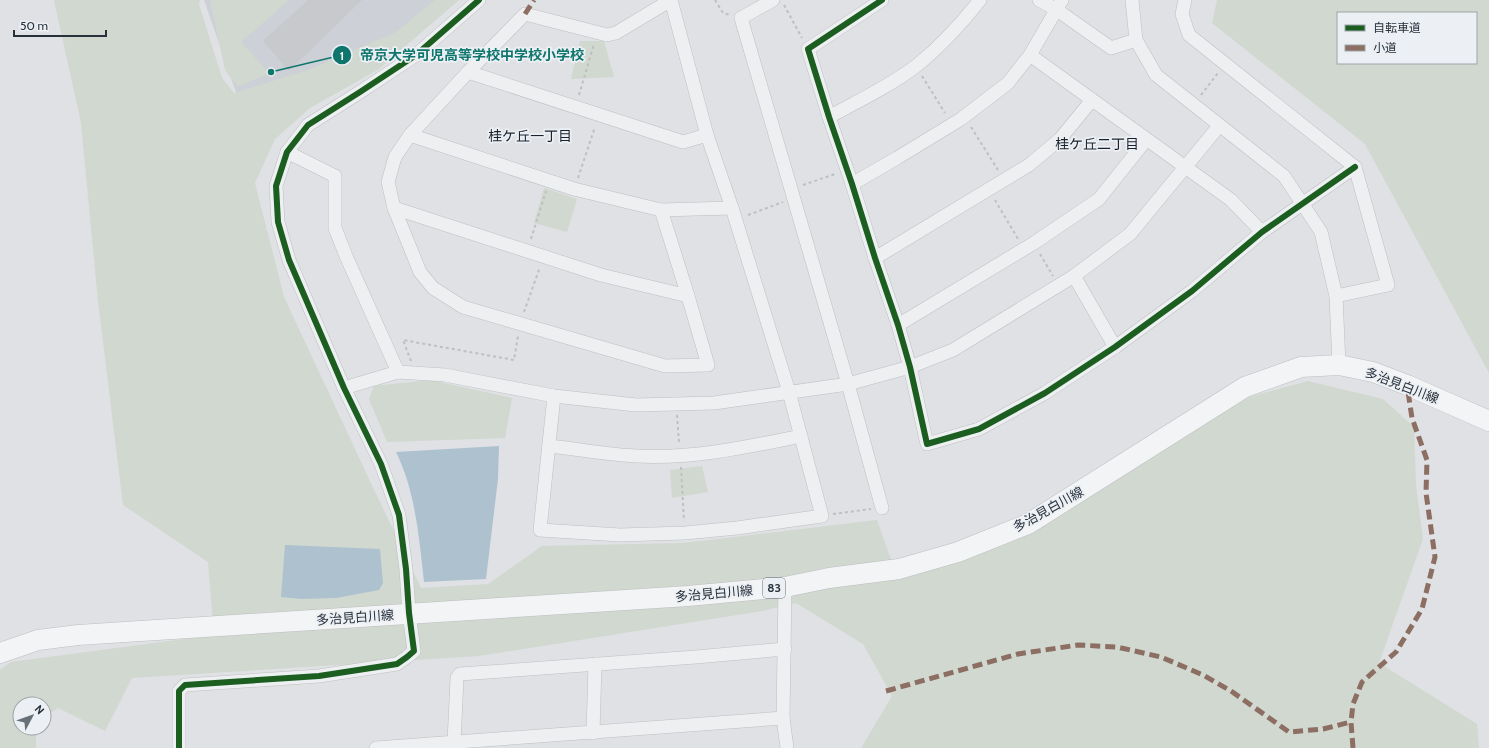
<svg xmlns="http://www.w3.org/2000/svg" width="1489" height="748" font-family="Cabin,'Noto Sans JP',sans-serif">
  <style>
    .built { fill: #cdd1d7 }
    .green { fill: #d0d8cf; fill-rule: evenodd }
    .water { fill: #aec1cf }
    .building { fill: #c7c9cc }
    .lines { fill: none; stroke-linecap: round; stroke-linejoin: round }
    .street-casing { stroke: #bdbfc2; stroke-width: 14 }
    .primary-casing { stroke: #bcbec1; stroke-width: 21 }
    .path { stroke: #bdc0c3; stroke-width: 2; stroke-dasharray: 3 3; stroke-linecap: butt }
    .street { stroke: #eeeff1; stroke-width: 13 }
    .primary { stroke: #f3f4f5; stroke-width: 20 }
    .quiet { stroke: #8d6e63; stroke-width: 5; stroke-dasharray: 10 5; stroke-linecap: butt }
    .cycleway-casing { stroke: #ecf0f4; stroke-width: 8 }
    .cycleway { stroke: #1b5e20; stroke-width: 6 }
    .labels { text-anchor: middle; stroke-width: 3.5; stroke-linejoin: round; paint-order: stroke }
    .shield { fill: #ecf0f4; stroke: #626a73; stroke-width: 1 }
    .shield-label { font-size: 12px; font-weight: bold; fill: #27313c }
    .street-label { font-size: 13px; fill: #27313c; stroke: #ecf0f4 }
    .neighbourhood-label { font-size: 14px; fill: #19222d; stroke: #ecf0f4 }
    .leader { fill: none; stroke: #0f766e; stroke-width: 1.5 }
    .callout-dot { fill: #0f766e; stroke: #ecf0f4; stroke-width: 1.5 }
    .mark-label { font-size: 12px; text-anchor: middle; font-weight: bold; fill: #fff }
    .callout-label { font-size: 14px; text-anchor: middle; font-weight: bold; fill: #0f766e; stroke: #ecf0f4; stroke-width: 3.5; stroke-linejoin: round; paint-order: stroke }
  </style>
  <rect width="100%" height="100%" fill="#dfe1e4"/>
  <path class="built" d="M204,0H441L386,46L238,98Z"/>
  <g class="green">
    <path d="M54,0H200L199,4L222,78L234,93L308,70L396,32L435,0H459L379,69L310,108L275,139L255,183L284,297L369,479L421,588L488,584L542,546L683,543L877,520L897,577L1033,530L1249,397L1308,381L1383,399L1414,427L1416,485L1423,539L1379,663L1477,724L1479,748H861L892,696L863,644L796,603L762,611L479,656L132,678L105,731L58,708L44,717V704H20V728H36V748H0V670L11,662L214,635L208,562L123,505L98,301L81,123Z"/>
    <path d="M210,0H289L241,42L269,73L238,87L225,70Z"/>
    <path d="M1217,0H1489V373L1365,144L1212,23ZM1338,13H1476V63H1338Z"/>
    <path d="M580,41H604L614,77L571,79Z"/>
    <path d="M544,188L577,199L567,232L534,223Z"/>
    <path d="M430,380L512,398L505,438L387,442L369,399L374,386Z"/>
    <path d="M702,466L708,492L672,498L670,470Z"/>
  </g>
  <g class="water">
    <path d="M499,446L498,479L486,579L424,582C419,538 416,493 396,452Z"/>
    <path d="M285,545L380,549L383,583L379,590L336,598L301,599L281,597Z"/>
  </g>
  <path class="building" d="M308,0H362L289,71L263,41Z"/>
  <g class="lines">
    <defs>
      <g id="street">
        <path d="M773,0L741,18L848,384L882,508"/>
        <path d="M882,0L808,49L829,117L852,184L875,258L898,325L910,367L927,444L979,429L1045,393L1115,347L1192,291L1262,232L1355,167"/>
        <path d="M1039,0L1057,10L1111,48L1136,40"/>
        <path d="M1132,0L1136,40L1156,75L1284,176L1321,232L1336,296L1339,365"/>
        <path d="M1185,0L1182,14L1189,35L1355,167L1388,285L1336,296"/>
        <path d="M1030,55L1231,200L1262,232"/>
        <path d="M468,72L683,142L707,135"/>
        <path d="M829,117C858,101 890,86 916,66C940,47 961,24 980,0"/>
        <path d="M410,135L574,189L661,210L732,208"/>
        <path d="M287,152L335,176V228L346,256L398,372"/>
        <path d="M852,184L897,158L961,119L1008,83L1030,55L1062,0"/>
        <path d="M394,208L601,275L688,296"/>
        <path d="M661,210L688,296L708,365L665,366L463,307L433,288L420,272L394,208L388,182L395,157L410,135L468,72L525,14L607,35L616,33L671,0"/>
        <path d="M875,258L1029,165L1060,139L1092,100"/>
        <path d="M1074,276L1115,347"/>
        <path d="M898,325L1034,243L1099,199L1146,140"/>
        <path d="M344,388L398,372L445,375L554,396L636,405L714,403L848,384L910,367L953,350L1074,276L1130,234L1219,126"/>
        <path d="M554,396L540,530L620,535L685,533L737,528L822,516L789,392L732,208L707,135L671,0"/>
        <path d="M549,446C578,449 608,455 637,456C693,459 747,447 801,436"/>
        <path d="M785,587L783,718L787,748"/>
        <path d="M593,733L595,664"/>
        <path d="M454,742L457,678L460,674L696,657L785,649"/>
        <path d="M179,748V691L185,685L319,676L397,664L407,657L414,651L409,613L406,569L399,515L381,464L344,388L289,260L278,222L276,186L287,152L308,125L360,92L416,55L479,0"/>
        <path d="M376,748L783,718"/>
      </g>
      <path id="primary" d="M0,653L38,640L78,635L688,596L785,587L829,578L899,569L958,552L1028,524L1245,387L1301,367L1339,365L1373,372L1407,385L1489,421"/>
    </defs>
    <use href="#street" class="street-casing"/>
    <use href="#primary" class="primary-casing"/>
    <g class="path">
      <path d="M715,0L723,13L730,15"/>
      <path d="M784,5L802,38"/>
      <path d="M922,76L945,113"/>
      <path d="M579,95L594,44"/>
      <path d="M1201,95L1218,73"/>
      <path d="M971,127L998,170"/>
      <path d="M578,178L595,127"/>
      <path d="M803,185L835,174"/>
      <path d="M995,200L1018,239"/>
      <path d="M748,215L783,202"/>
      <path d="M531,239L546,191"/>
      <path d="M1040,254L1053,276"/>
      <path d="M524,312L540,267"/>
      <path d="M411,361L403,340L514,360L518,336"/>
      <path d="M677,415L679,443"/>
      <path d="M681,467L684,521"/>
      <path d="M833,514L871,509"/>
    </g>
    <use href="#street" class="street"/>
    <use href="#primary" class="primary"/>
    <g class="quiet">
      <path d="M525,14L534,0"/>
      <path d="M886,691L1018,654L1078,645L1117,647L1161,657L1203,675L1231,691L1289,732L1323,729L1351,722"/>
      <path d="M1353,748L1351,722L1353,704L1362,682L1396,652L1422,609L1435,557L1426,493L1427,460L1412,418L1407,385"/>
    </g>
    <defs>
      <g id="cycleway">
        <path d="M882,0L808,49L829,117L852,184L875,258L898,325L910,367L927,444L979,429L1045,393L1115,347L1192,291L1262,232L1355,167"/>
        <path d="M179,748V691L185,685L319,676L397,664L407,657L414,651L409,613L406,569L399,515L381,464L344,388L289,260L278,222L276,186L287,152L308,125L360,92L416,55L479,0"/>
      </g>
    </defs>
    <use href="#cycleway" class="cycleway-casing"/>
    <use href="#cycleway" class="cycleway"/>
  </g>
  <g class="labels">
    <rect class="shield" x="763" y="578" width="22" height="20" rx="3"/>
    <g class="shield-label">
      <text x="774" y="592">83</text>
    </g>
    <g class="street-label">
      <text transform="translate(1402 385) rotate(21)" y="5">多治見白川線</text>
      <text transform="translate(1048 509) rotate(-29)" y="5">多治見白川線</text>
      <text transform="translate(714 593) rotate(-5)" y="5">多治見白川線</text>
      <text transform="translate(355 617) rotate(-4)" y="5">多治見白川線</text>
    </g>
    <g class="neighbourhood-label">
      <text x="530" y="141">桂ケ丘一丁目</text>
      <text x="1097" y="149">桂ケ丘二丁目</text>
    </g>
  </g>
  <path class="leader" d="M271 72L342 55"/>
  <g class="callout-dot">
    <circle cx="271" cy="72" r="4"/>
    <circle cx="342" cy="55" r="10"/>
  </g>
  <g class="mark-label">
    <text x="342" y="60">1</text>
  </g>
  <g class="callout-label">
    <text x="472" y="60">帝京大学可児高等学校中学校小学校</text>
  </g>
  <rect x="1337" y="12" width="140" height="52" fill="#ecf0f4" stroke="#9da4aa"/>
  <rect x="1345" y="25" width="20" height="6" fill="#1b5e20" stroke="#9da4aa"/>
  <text x="1373" y="32" font-size="12" fill="#27313c">自転車道</text>
  <rect x="1345" y="45" width="20" height="6" fill="#8d6e63" stroke="#9da4aa"/>
  <text x="1373" y="52" font-size="12" fill="#27313c">小道</text>
  <g transform="translate(32 716) rotate(49)"><circle r="19" fill="#ecf0f4" stroke="#9da4aa"/>
  <path d="M0-3L7 15L0 10L-7 15Z" fill="#676f77"/>
  <text y="-6" font-size="11" font-weight="bold" text-anchor="middle" fill="#27313c">N</text>
  </g>
  <path d="M14 30v6h92v-6" fill="none" stroke="#27313c" stroke-width="2"/>
  <text x="20" y="30" font-size="12" fill="#27313c" stroke="#ecf0f4" stroke-width="3" paint-order="stroke">50 m</text>
</svg>
